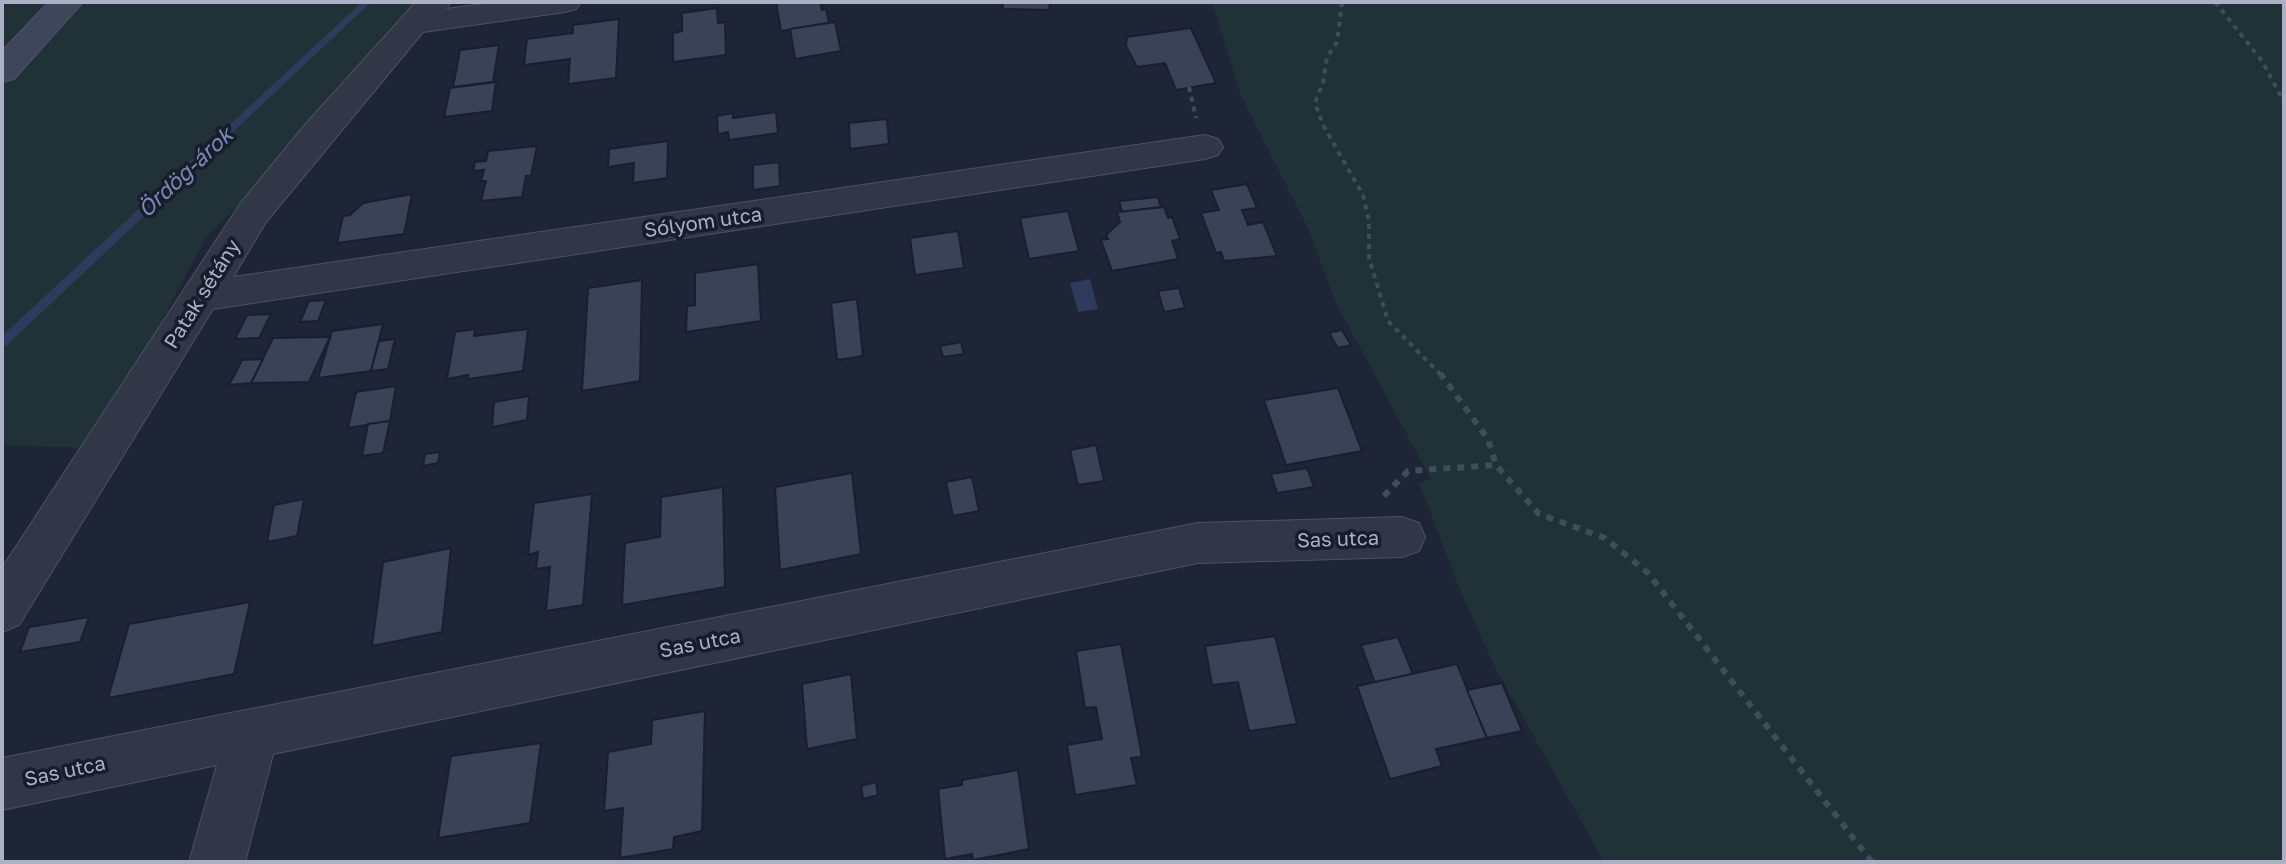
<svg xmlns="http://www.w3.org/2000/svg" width="2286" height="864" font-family="'Golos Text',sans-serif">
  <style>
    .green { fill: #203238 }
    .water { fill: #2f3b5d }
    .lines { fill: none; stroke-linecap: round; stroke-linejoin: round }
    .stream { fill: #2f3b5d; fill-rule: evenodd }
    .building { fill: #3a4258; stroke: #191f2e; stroke-width: 2 }
    .street-casing { stroke: #4c5263; stroke-width: 2 }
    .secondary-casing { stroke: #4c5263; stroke-width: 2 }
    .path-far1 { stroke: #3d4f56; stroke-width: 4; stroke-dasharray: 5 5; stroke-linecap: butt }
    .path { stroke: #3d4f56; stroke-width: 6; stroke-dasharray: 7 7; stroke-linecap: butt }
    .street { fill: #323747; fill-rule: evenodd }
    .secondary { fill: #3f455b; fill-rule: evenodd }
    .labels { text-anchor: middle; stroke-width: 7; stroke-linejoin: round; paint-order: stroke }
    .street-label { font-size: 20px; fill: #abb1c5; stroke: #171d2c }
    .water-label { font-size: 22px; font-style: italic; fill: #7a8ab3; stroke: #171d2c }
  </style>
  <rect width="100%" height="100%" fill="#1e2537"/>
  <g class="green">
    <path d="M2,2H433L206,238L94,448L2,445Z"/>
    <path d="M1212,2H2284V862H1604L1495,667L1462,595L1419,483L1431,479L1337,305L1307,226L1242,98Z"/>
  </g>
  <path class="water" d="M1090,279L1098,309L1078,312L1070,283Z"/>
  <g class="lines">
    <path class="stream" d="M362,2H371L6,346L2,347V336Z"/>
  </g>
  <g class="building">
    <path d="M776,2L820,3L822,10L826,9L829,23L781,31Z"/>
    <path d="M1003,2H1049L1050,10L1003,9Z"/>
    <path d="M717,8L718,23L725,22L726,55L673,62V33L682,31V13Z"/>
    <path d="M619,19L616,78L568,84L570,59L524,65L527,39L573,33V25Z"/>
    <path d="M835,22L841,51L795,59L790,29Z"/>
    <path d="M1191,28L1216,83L1176,90L1165,63L1137,67L1126,46L1127,37Z"/>
    <path d="M499,45L493,82L453,87L460,50Z"/>
    <path d="M496,82L492,111L444,117L450,88Z"/>
    <path d="M776,112L778,133L729,140L728,132L718,134L717,116L733,113V118Z"/>
    <path d="M887,119L889,144L850,149L849,123Z"/>
    <path d="M668,141L667,178L633,183L634,163L608,167L609,149Z"/>
    <path d="M537,146L531,176H526L522,197L481,201L486,181H481L484,170L473,171L475,162L486,161L488,151Z"/>
    <path d="M779,162L780,186L753,190V165Z"/>
    <path d="M1247,184L1257,208L1242,210L1248,225L1263,222L1277,256L1224,261L1221,252L1216,253L1201,213L1219,210L1211,190Z"/>
    <path d="M412,194L404,234L337,243L343,216L350,215L363,203Z"/>
    <path d="M1158,197L1161,207L1122,212L1119,201Z"/>
    <path d="M1164,207L1168,218L1172,217L1180,239L1172,241L1178,259L1112,271L1101,240L1108,239L1106,235L1120,222L1117,212Z"/>
    <path d="M1068,211L1079,251L1029,259L1020,218Z"/>
    <path d="M958,231L964,268L915,275L910,238Z"/>
    <path d="M758,264L761,321L686,332L687,306L695,305V273Z"/>
    <path d="M642,280L640,381L582,391L588,288Z"/>
    <path d="M1179,288L1185,308L1164,312L1158,291Z"/>
    <path d="M857,299L863,356L837,360L831,303Z"/>
    <path d="M326,300L318,321L300,322L309,301Z"/>
    <path d="M271,314L259,338L235,339L247,315Z"/>
    <path d="M383,324L371,371L318,378L332,331Z"/>
    <path d="M475,329L474,336L528,329L523,371L468,379V375L447,379L455,332Z"/>
    <path d="M1342,330L1351,345L1338,348L1329,333Z"/>
    <path d="M330,337L309,382L251,383L273,338Z"/>
    <path d="M395,339L388,369L371,371L379,341Z"/>
    <path d="M961,342L964,354L943,357L940,346Z"/>
    <path d="M263,359L251,383L229,385L242,360Z"/>
    <path d="M396,386L390,421L348,428L356,392Z"/>
    <path d="M1338,388L1362,451L1286,465L1264,400Z"/>
    <path d="M529,396L527,420L492,427L494,402Z"/>
    <path d="M390,421L383,453L362,456L368,424Z"/>
    <path d="M1096,445L1104,481L1078,485L1070,450Z"/>
    <path d="M440,452L438,463L423,466L425,454Z"/>
    <path d="M1307,468L1314,487L1277,493L1271,474Z"/>
    <path d="M852,473L861,554L780,570L775,487Z"/>
    <path d="M972,477L979,511L953,516L946,482Z"/>
    <path d="M723,487L725,587L622,605L625,543L660,537L661,497Z"/>
    <path d="M592,494L583,605L546,611L550,567L536,569L538,552L528,555L534,503Z"/>
    <path d="M304,499L297,536L267,542L274,505Z"/>
    <path d="M451,548L442,632L372,646L383,562Z"/>
    <path d="M250,602L234,674L108,698L129,624Z"/>
    <path d="M89,617L80,642L20,652L29,627Z"/>
    <path d="M1275,636L1297,724L1249,731L1238,682L1212,685L1205,646Z"/>
    <path d="M1398,637L1413,674L1375,683L1361,645Z"/>
    <path d="M1121,644L1142,757L1131,758L1137,785L1075,795L1067,745L1102,739L1096,707L1085,708L1076,651Z"/>
    <path d="M1457,664L1487,738L1436,749L1442,766L1390,779L1357,686Z"/>
    <path d="M851,674L857,739L807,749L802,684Z"/>
    <path d="M1502,683L1522,731L1487,738L1467,690Z"/>
    <path d="M705,711L702,831L674,837L673,849L620,858L623,808L604,811L608,752L651,744L652,720Z"/>
    <path d="M541,743L530,823L438,838L451,756Z"/>
    <path d="M1018,770L1029,849L973,860L972,854L945,859L938,789L962,785V780Z"/>
    <path d="M876,782L878,795L863,799L861,786Z"/>
  </g>
  <g class="lines">
    <defs>
      <g id="street">
        <path d="M416,2H451L446,9L497,2H581L576,9L565,12L423,32L266,222L233,277L1205,135L1218,139L1223,147L1218,155L1205,159L213,309L19,625L2,632V568L240,204L304,126Z"/>
        <path d="M1402,517L1419,523L1425,537L1419,551L1402,557L1198,563L273,754L245,862H189L217,765L2,810V758L1198,523Z"/>
      </g>
      <path id="secondary" d="M49,2H83L14,79L2,82V51Z"/>
    </defs>
    <use href="#street" class="street-casing"/>
    <use href="#secondary" class="secondary-casing"/>
    <g class="path-far1">
      <path d="M1342,2L1337,42L1327,57L1323,83L1315,103L1323,125L1363,195L1369,221V258L1388,321L1441,375"/>
      <path d="M2215,2L2262,61L2284,102"/>
      <path d="M1189,87L1196,118"/>
    </g>
    <g class="path">
      <path d="M1440,373L1488,439L1496,465L1539,514L1605,538L1648,573L1872,862"/>
      <path d="M1384,496L1408,471L1496,465"/>
    </g>
    <use href="#street" class="street"/>
    <use href="#secondary" class="secondary"/>
  </g>
  <g class="labels">
    <g class="street-label">
      <text transform="translate(703 222) rotate(-8)" y="7">Sólyom utca</text>
      <text transform="translate(202 294) rotate(-58)" y="7">Patak sétány</text>
      <text transform="translate(1338 539) rotate(-2)" y="7">Sas utca</text>
      <text transform="translate(700 643) rotate(-11)" y="7">Sas utca</text>
      <text transform="translate(65 771) rotate(-12)" y="7">Sas utca</text>
    </g>
    <g class="water-label">
      <text transform="translate(185 172) rotate(-43)" y="8">Ördög-árok</text>
    </g>
  </g>
  <rect width="2286" height="864" fill="none" stroke="#abb1c5" stroke-width="8"/>
</svg>
